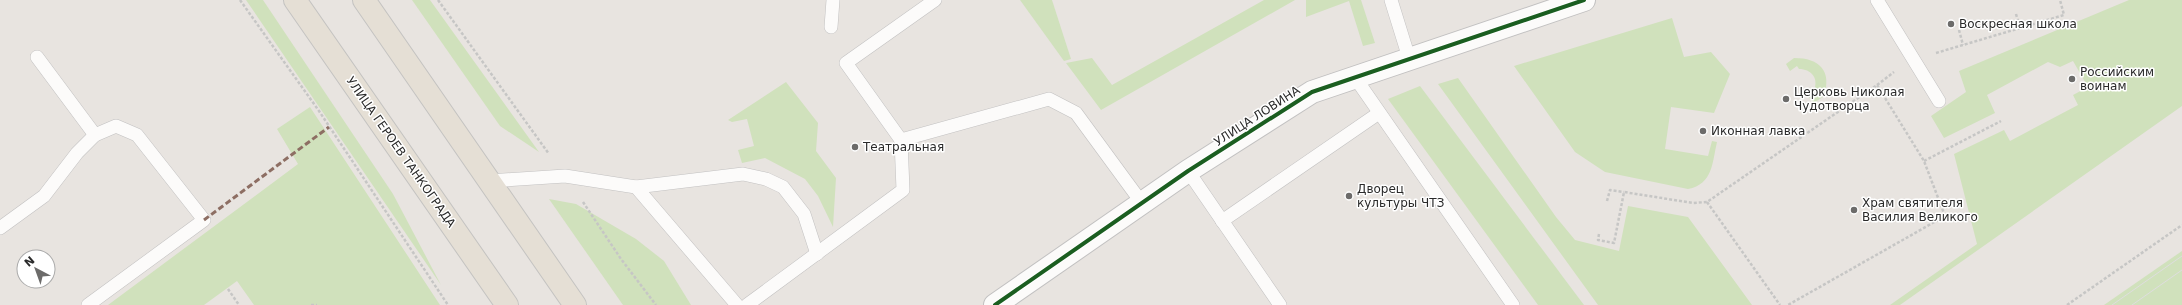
<svg xmlns="http://www.w3.org/2000/svg" width="2182" height="305" font-family="'DejaVu Sans',sans-serif">
  <style>
    .green { fill: #d0e1bc }
    .lines { fill: none; stroke-linecap: round; stroke-linejoin: round }
    .service-casing { stroke: #c2c1c1; stroke-width: 14 }
    .tertiary-casing { stroke: #c2c1c1; stroke-width: 24 }
    .primary-casing { stroke: #c4c3c1; stroke-width: 24 }
    .path { stroke: #c6c6c5; stroke-width: 2.5; stroke-dasharray: 3 2; stroke-linecap: butt }
    .service { stroke: #fcfbfa; stroke-width: 13 }
    .tertiary { stroke: #fcfbfa; stroke-width: 22 }
    .primary { stroke: #e5dfd5; stroke-width: 22 }
    .tram { stroke: #deddde; stroke-width: 1 }
    .quiet { stroke: #8d6e63; stroke-width: 3; stroke-dasharray: 6 3; stroke-linecap: butt }
    .cycleway-casing { stroke: #fff; stroke-width: 6 }
    .cycleway { stroke: #1b5e20; stroke-width: 4 }
    .poi-dot { fill: #6c6b6a; stroke: #fff; stroke-width: 1.5 }
    .labels { text-anchor: middle; stroke-width: 3; stroke-linejoin: round; paint-order: stroke }
    .poi-label { font-size: 12px; fill: #2a2a2a; stroke: #fff; text-anchor: start }
    .street-label { font-size: 12px; fill: #2a2a2a; stroke: #fff }
  </style>
  <rect width="100%" height="100%" fill="#e8e4e0"/>
  <g class="green">
    <path d="M246,0H263L393,194L441,285Z"/>
    <path d="M412,0H430L539,152L500,126Z"/>
    <path d="M1020,0H1052L1071,59L1064,61Z"/>
    <path d="M1264,0H1295L1101,110L1066,63L1092,58L1112,85Z"/>
    <path d="M1306,0H1361L1375,43L1363,46L1349,1L1306,17Z"/>
    <path d="M2129,0H2182V106L1900,305H1890L1977,244L1954,154L2004,130L2010,141L2078,105L2073,95L2088,87L2073,61L2060,67L2048,62L1987,95L1995,113L1944,138L1931,116L1966,92L1959,71Z"/>
    <path d="M1672,18L1684,57L1711,52L1730,74L1714,113L1671,107L1665,149L1708,156L1712,141L1717,142C1712,163 1713,184 1688,189L1605,172L1575,152L1514,66Z"/>
    <path d="M1794,58C1820,58 1832,71 1824,96L1814,103L1809,97L1816,93L1814,90C1819,78 1811,69 1799,69L1797,66L1790,71L1786,64Z"/>
    <path d="M1458,78L1556,217L1575,240L1619,251L1628,206L1688,217L1752,305H1598L1438,84Z"/>
    <path d="M786,82L818,123L816,151L836,178L833,227L818,196L805,179L765,158L742,163L738,150L754,146L747,119L732,122L728,120Z"/>
    <path d="M1420,86L1584,305H1538L1388,99Z"/>
    <path d="M310,107L440,305H254L237,281L204,305H108L298,164L277,129Z"/>
    <path d="M549,199L576,204L636,239L664,261L691,305H623Z"/>
    <path d="M2182,251V305H2104Z"/>
  </g>
  <g class="lines">
    <defs>
      <g id="service">
        <path d="M1391,0L1409,58"/>
        <path d="M1877,0L1939,101"/>
        <path d="M831,27L833,0"/>
        <path d="M37,57L95,135"/>
        <path d="M1354,76L1513,305"/>
        <path d="M901,140L1049,99L1076,113L1142,203"/>
        <path d="M1188,171L1280,305"/>
        <path d="M489,181L565,176L636,187L737,305"/>
        <path d="M636,187L743,174L766,179L783,187L804,214L817,254"/>
        <path d="M1222,221L1379,113"/>
        <path d="M0,228L44,196L77,153L95,135L116,126L137,135L204,220L88,305"/>
        <path d="M747,305L903,190L901,140L846,63L935,0"/>
      </g>
      <path id="tertiary" d="M995,305L1188,171L1312,92L1584,0"/>
      <g id="primary">
        <path d="M295,0L507,305"/>
        <path d="M364,0L575,305"/>
      </g>
    </defs>
    <use href="#service" class="service-casing"/>
    <use href="#tertiary" class="tertiary-casing"/>
    <use href="#primary" class="primary-casing"/>
    <g class="path">
      <path d="M240,0L319,111L448,305"/>
      <path d="M438,0L549,154"/>
      <path d="M2016,14L2020,28"/>
      <path d="M1959,30L1963,45"/>
      <path d="M1936,53L2064,15L2060,0"/>
      <path d="M1877,85L1894,72"/>
      <path d="M1924,161L2001,121"/>
      <path d="M1607,201L1610,190L1624,192"/>
      <path d="M583,202L621,259L656,305"/>
      <path d="M1707,202L1780,305"/>
      <path d="M1599,234L1598,240L1614,243L1624,192L1693,203L1707,202L1877,85L1924,161L1945,216L1788,305"/>
      <path d="M228,289L239,305"/>
      <path d="M311,305H317"/>
      <path d="M2067,305L2182,225"/>
    </g>
    <use href="#service" class="service"/>
    <use href="#tertiary" class="tertiary"/>
    <use href="#primary" class="primary"/>
    <g class="tram">
      <path d="M2112,305L2182,256"/>
      <path d="M2132,305L2182,270"/>
    </g>
    <path class="quiet" d="M204,220L329,127"/>
    <defs>
      <path id="cycleway" d="M995,305L1188,171L1312,92L1584,0"/>
    </defs>
    <use href="#cycleway" class="cycleway-casing"/>
    <use href="#cycleway" class="cycleway"/>
  </g>
  <g class="poi-dot">
    <circle cx="1951" cy="24" r="4"/>
    <circle cx="2072" cy="79" r="4"/>
    <circle cx="1786" cy="99" r="4"/>
    <circle cx="1703" cy="131" r="4"/>
    <circle cx="855" cy="147" r="4"/>
    <circle cx="1349" cy="196" r="4"/>
    <circle cx="1854" cy="210" r="4"/>
  </g>
  <g class="labels">
    <g class="poi-label">
      <text x="1959" y="28">Воскресная школа</text>
      <text x="2080" y="76">Российским<tspan x="2080" dy="14">воинам</tspan></text>
      <text x="1794" y="96">Церковь Николая<tspan x="1794" dy="14">Чудотворца</tspan></text>
      <text x="1711" y="135">Иконная лавка</text>
      <text x="863" y="151">Театральная</text>
      <text x="1357" y="193">Дворец<tspan x="1357" dy="14">культуры ЧТЗ</tspan></text>
      <text x="1862" y="207">Храм святителя<tspan x="1862" dy="14">Василия Великого</tspan></text>
    </g>
    <g class="street-label">
      <text transform="translate(1257 116) rotate(-33)" y="4">УЛИЦА ЛОВИНА</text>
      <text transform="translate(401 152) rotate(55)" y="4">УЛИЦА ГЕРОЕВ ТАНКОГРАДА</text>
    </g>
  </g>
  <g transform="translate(36 269) rotate(319)"><circle r="19" fill="#ffffff" stroke="#aaaaaa"/>
  <path d="M0-3L7 15L0 10L-7 15Z" fill="#6c6b6a"/>
  <text y="-6" font-size="11" font-weight="bold" text-anchor="middle" fill="#2a2a2a">N</text>
  </g>
</svg>
